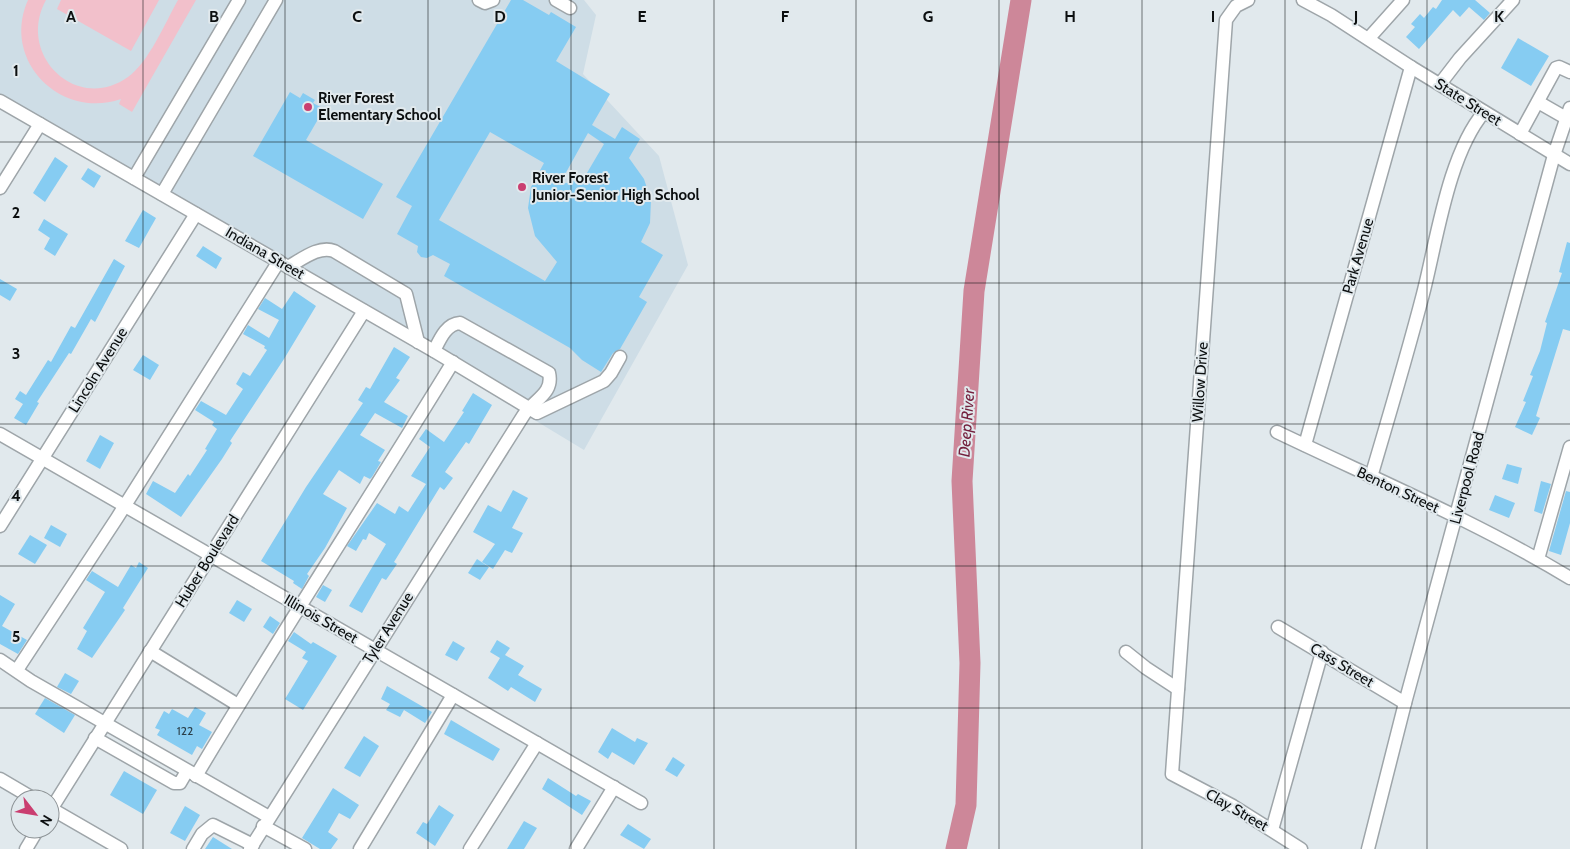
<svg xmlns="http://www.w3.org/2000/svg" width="1570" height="849" font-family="Cabin,sans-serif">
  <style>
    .built { fill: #cedde6 }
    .park { fill: #f2c0cb }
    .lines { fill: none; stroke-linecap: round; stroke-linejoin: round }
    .river { stroke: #cd8799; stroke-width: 21 }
    .building { fill: #86ccf2; fill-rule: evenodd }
    .minor-casing { stroke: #9ea5a9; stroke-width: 15 }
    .minor { stroke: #fff; stroke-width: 12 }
    .grid { fill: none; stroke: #0c0f10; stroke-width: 1; stroke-opacity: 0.55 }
    .poi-dot { fill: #ca3e70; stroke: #e1e9ed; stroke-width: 2 }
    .labels { text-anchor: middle; stroke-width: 4; stroke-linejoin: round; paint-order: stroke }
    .number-label { font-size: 12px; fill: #2a3e48 }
    .poi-label { font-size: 15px; font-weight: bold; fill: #0c0f10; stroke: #e1e9ed; text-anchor: start }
    .street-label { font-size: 15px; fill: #0c0f10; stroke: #e1e9ed }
    .water-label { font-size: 16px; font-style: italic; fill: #74213e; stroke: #e1e9ed }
    .grid-label { font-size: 16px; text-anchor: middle; font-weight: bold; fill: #0c0f10; stroke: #e1e9ed; stroke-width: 4; stroke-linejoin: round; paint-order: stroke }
  </style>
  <rect width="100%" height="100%" fill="#e1e9ed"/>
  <path class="built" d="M0,0H584L596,15L583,74L659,156L688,265L584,450L0,96Z"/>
  <g class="park">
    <path d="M28,0H46C16,54 76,114 128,77C149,62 165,23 178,0H196L132,112L119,104L121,99C60,120 1,60 28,0Z"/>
    <path d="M61,0H159L131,51L57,9Z"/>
  </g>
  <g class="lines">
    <path class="river" d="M956,849L966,805L970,663L962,481L974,291L1021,0"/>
  </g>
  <g class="building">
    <path d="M511,0H523L549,15L551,12L576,27L556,61L610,94L592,125L615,139L622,127L640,139L629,158L644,179L651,200L650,223L641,242L663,255L639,297L647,302L620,349L613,353L601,372L582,360L570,348L444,276L450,264L433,255L427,258L421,257L417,252L418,246L397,234L412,206L396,197ZM490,132L544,163L531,187L528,208L535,236L557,262L545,281L439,220ZM588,133L604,144L584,178L559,185Z"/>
    <path d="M1442,0H1475L1490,13L1484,20L1469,7L1460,17L1453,10L1419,49L1406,37L1415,27L1411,24L1420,14L1424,18L1433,7L1436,9Z"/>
    <path d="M1518,38L1549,56L1531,86L1501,68Z"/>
    <path d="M290,92L300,98L303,93L315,100L313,103L324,109L306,140L383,184L363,219L253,156Z"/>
    <path d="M55,157L68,166L45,202L33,193Z"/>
    <path d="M88,168L101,176L94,188L81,179Z"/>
    <path d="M143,210L156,218L139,248L125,241Z"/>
    <path d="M44,219L68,234L55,256L44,249L50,238L38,230Z"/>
    <path d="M1567,242L1570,243V331L1563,329L1536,416L1540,418L1532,435L1515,427L1526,402L1523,401L1533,376L1530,375L1540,351L1547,323L1545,322L1562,273L1559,272Z"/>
    <path d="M203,246L222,258L216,269L196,256Z"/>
    <path d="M114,259L125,266L95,322L91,319L71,354L69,353L37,402L39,403L26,425L14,418L23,404L15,399L20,391L26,395L48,360L51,362L71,326L75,328Z"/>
    <path d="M0,279L17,289L10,301L0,295Z"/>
    <path d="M294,291L316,306L284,359L230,441L232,443L222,459L181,517L146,494L153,481L175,493L188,474L190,476L207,450L205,449L217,429L212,425L214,422L195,410L201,401L226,415L243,389L236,384L243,372L250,376L267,350L264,348L265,346L243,334L248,325L269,338L279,320L258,309L265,298L282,309Z"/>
    <path d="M394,347L410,357L396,378L400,380L384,402L408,416L402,428L375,413L360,435L385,450L378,461L381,462L372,477L370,479L364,476L360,484L339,470L323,494L347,508L325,548L307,574L309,576L302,589L293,583L294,581L261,561L306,487L363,403L358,400L366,387L370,389Z"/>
    <path d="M143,355L159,365L150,380L133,370Z"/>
    <path d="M473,393L492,405L469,444L466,442L445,472L453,478L444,490L440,487L394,562L397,564L386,580L382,578L362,613L349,606L386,544L369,533L366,540L363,539L356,551L347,546L377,503L395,514L399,506L408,512L426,484L411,476L430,447L419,439L426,429L444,442L464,412L462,411Z"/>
    <path d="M100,435L114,443L100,469L86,461Z"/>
    <path d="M1507,464L1522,468L1518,484L1502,479Z"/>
    <path d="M1541,481L1551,484L1542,514L1534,511Z"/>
    <path d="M513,490L528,498L512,528L523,533L512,553L505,550L493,569L482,562L495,544L473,532L488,505L501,512Z"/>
    <path d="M1566,491L1570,492V523L1561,555L1549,551Z"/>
    <path d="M1495,495L1515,503L1509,518L1489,510Z"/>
    <path d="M51,525L67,534L60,547L44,538Z"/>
    <path d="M30,535L47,545L35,564L18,554Z"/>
    <path d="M477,559L489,567L480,580L468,573Z"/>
    <path d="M139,562L148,568L123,608L125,610L92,658L77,649L87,631L83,628L105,592L86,580L92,571L118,587L131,565L136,568Z"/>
    <path d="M323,585L332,590L325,602L316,597Z"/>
    <path d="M0,595L15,604L2,626L27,640L18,654L0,644Z"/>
    <path d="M237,600L252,609L244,622L229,613Z"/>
    <path d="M270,616L280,623L273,634L263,627Z"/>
    <path d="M294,632L311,644L313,642L337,656L303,710L285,699L308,661L302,658L306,652L288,641Z"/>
    <path d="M497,640L510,648L505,655L524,666L518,675L542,689L535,702L511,687L508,691L488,678L500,658L490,652Z"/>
    <path d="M453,641L465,648L457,661L445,655Z"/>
    <path d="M65,673L79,681L71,694L57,687Z"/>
    <path d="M387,686L432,712L425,723L404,710L400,717L386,710L390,704L381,699Z"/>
    <path d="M45,698L75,715L64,733L35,714Z"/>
    <path d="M195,707L206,713L199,725L212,732L202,749L197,746L192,755L157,735L160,730L155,728L164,711L169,714L172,709L188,718Z"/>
    <path d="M451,720L500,749L493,761L444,734Z"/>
    <path d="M612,728L635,742L637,738L648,743L634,765L612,752L608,759L598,752Z"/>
    <path d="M364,736L379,746L360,777L344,768Z"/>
    <path d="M673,757L685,765L677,777L665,770Z"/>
    <path d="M124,771L157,790L143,814L110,795Z"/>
    <path d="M548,778L576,796L578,794L591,801L582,815L542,789Z"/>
    <path d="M333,788L359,805L350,819L339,813L328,832L338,839L331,849H320L302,838Z"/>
    <path d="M439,805L454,815L435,846L416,833L423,822L427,824Z"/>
    <path d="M185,806L200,815L185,841L170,833Z"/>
    <path d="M524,821L537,828L524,849H507Z"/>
    <path d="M628,824L651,839L644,849L620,835Z"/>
    <path d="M213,837L232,849H205Z"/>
  </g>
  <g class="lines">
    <defs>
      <g id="minor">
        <path d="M479,0L485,3L493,0"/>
        <path d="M556,0L570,8"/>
        <path d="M1248,0L1236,6L1226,20L1172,774L1233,806L1301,849"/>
        <path d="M1303,0L1331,15L1411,67L1570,164"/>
        <path d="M1369,38L1403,0"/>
        <path d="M1440,84L1460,58L1513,0"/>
        <path d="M0,101L434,351L537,413L604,381L611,373L620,357"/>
        <path d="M1538,102L1566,118"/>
        <path d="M1520,134L1556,68L1559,67L1570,72"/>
        <path d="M134,178L239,0"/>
        <path d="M0,188L40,124"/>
        <path d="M162,194L276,0"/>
        <path d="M288,267C301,260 319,245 334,251L406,294L418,342"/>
        <path d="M1277,432C1375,479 1477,522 1570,578"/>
        <path d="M0,434L641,803"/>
        <path d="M1305,445L1411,67"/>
        <path d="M1371,477C1389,416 1407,356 1423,294C1437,240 1448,155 1484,112"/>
        <path d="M0,526L196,214"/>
        <path d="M1538,559L1570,447"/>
        <path d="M1278,627L1405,703"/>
        <path d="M150,651L238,705"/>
        <path d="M1126,652L1146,668L1178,689"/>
        <path d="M0,660L31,681L269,817"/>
        <path d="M17,670L117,518L279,261"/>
        <path d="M95,738L174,783H180L187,771"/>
        <path d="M196,776C279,636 368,501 453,362"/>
        <path d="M0,779L34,799"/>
        <path d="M50,808L121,849"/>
        <path d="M50,811L364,311"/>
        <path d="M263,826L305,849"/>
        <path d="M1272,830L1322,652"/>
        <path d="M26,849L38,829"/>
        <path d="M193,849L202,834L213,825L253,845"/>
        <path d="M250,849L523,416C533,400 554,394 549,373L460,323C446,324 440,339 434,351"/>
        <path d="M360,849L453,695"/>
        <path d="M470,849L537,743"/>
        <path d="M576,849L614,787"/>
        <path d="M1368,849L1405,703L1554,155L1570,108"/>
      </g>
    </defs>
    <use href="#minor" class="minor-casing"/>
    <use href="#minor" class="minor"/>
  </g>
  <path class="grid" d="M143,0V849M285,0V849M428,0V849M571,0V849M714,0V849M856,0V849M999,0V849M1142,0V849M1285,0V849M1427,0V849M0,142H1570M0,283H1570M0,424H1570M0,566H1570M0,708H1570"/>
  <g class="poi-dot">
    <circle cx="308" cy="107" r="5"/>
    <circle cx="522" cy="187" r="5"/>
  </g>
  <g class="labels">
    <g class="number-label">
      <text x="185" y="735">122</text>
    </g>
    <g class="poi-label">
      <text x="318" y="103">River Forest<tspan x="318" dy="17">Elementary School</tspan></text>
      <text x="532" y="183">River Forest<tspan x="532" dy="17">Junior-Senior High School</tspan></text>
    </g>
    <g class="street-label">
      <text transform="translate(1468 102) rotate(32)" y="5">State Street</text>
      <text transform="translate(265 253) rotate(30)" y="5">Indiana Street</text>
      <text transform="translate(1358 256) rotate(-74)" y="5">Park Avenue</text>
      <text transform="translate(98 370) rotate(-58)" y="5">Lincoln Avenue</text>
      <text transform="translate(1200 382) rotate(-86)" y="5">Willow Drive</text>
      <text transform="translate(1467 478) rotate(-75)" y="5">Liverpool Road</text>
      <text transform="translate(1398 490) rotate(25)" y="5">Benton Street</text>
      <text transform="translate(207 561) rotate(-58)" y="5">Huber Boulevard</text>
      <text transform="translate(321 619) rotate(30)" y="5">Illinois Street</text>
      <text transform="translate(388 628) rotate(-58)" y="5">Tyler Avenue</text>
      <text transform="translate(1342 665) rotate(31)" y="5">Cass Street</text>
      <text transform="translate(1237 810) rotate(30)" y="5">Clay Street</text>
    </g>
    <g class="water-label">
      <text transform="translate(966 423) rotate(-86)" y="6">Deep River</text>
    </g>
  </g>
  <g class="grid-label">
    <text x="71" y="22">A</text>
    <text x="214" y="22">B</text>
    <text x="357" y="22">C</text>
    <text x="500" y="22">D</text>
    <text x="642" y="22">E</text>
    <text x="785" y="22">F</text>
    <text x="928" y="22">G</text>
    <text x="1070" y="22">H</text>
    <text x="1213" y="22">I</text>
    <text x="1356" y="22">J</text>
    <text x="1499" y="22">K</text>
    <text x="16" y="76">1</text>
    <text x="16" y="218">2</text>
    <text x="16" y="359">3</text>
    <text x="16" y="501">4</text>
    <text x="16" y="642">5</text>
  </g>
  <g transform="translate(35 814) rotate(121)"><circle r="24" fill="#e1e9ed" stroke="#8c9295"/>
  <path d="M0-4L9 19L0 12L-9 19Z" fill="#ca3e70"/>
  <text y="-8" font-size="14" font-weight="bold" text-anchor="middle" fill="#0c0f10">N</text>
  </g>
</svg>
